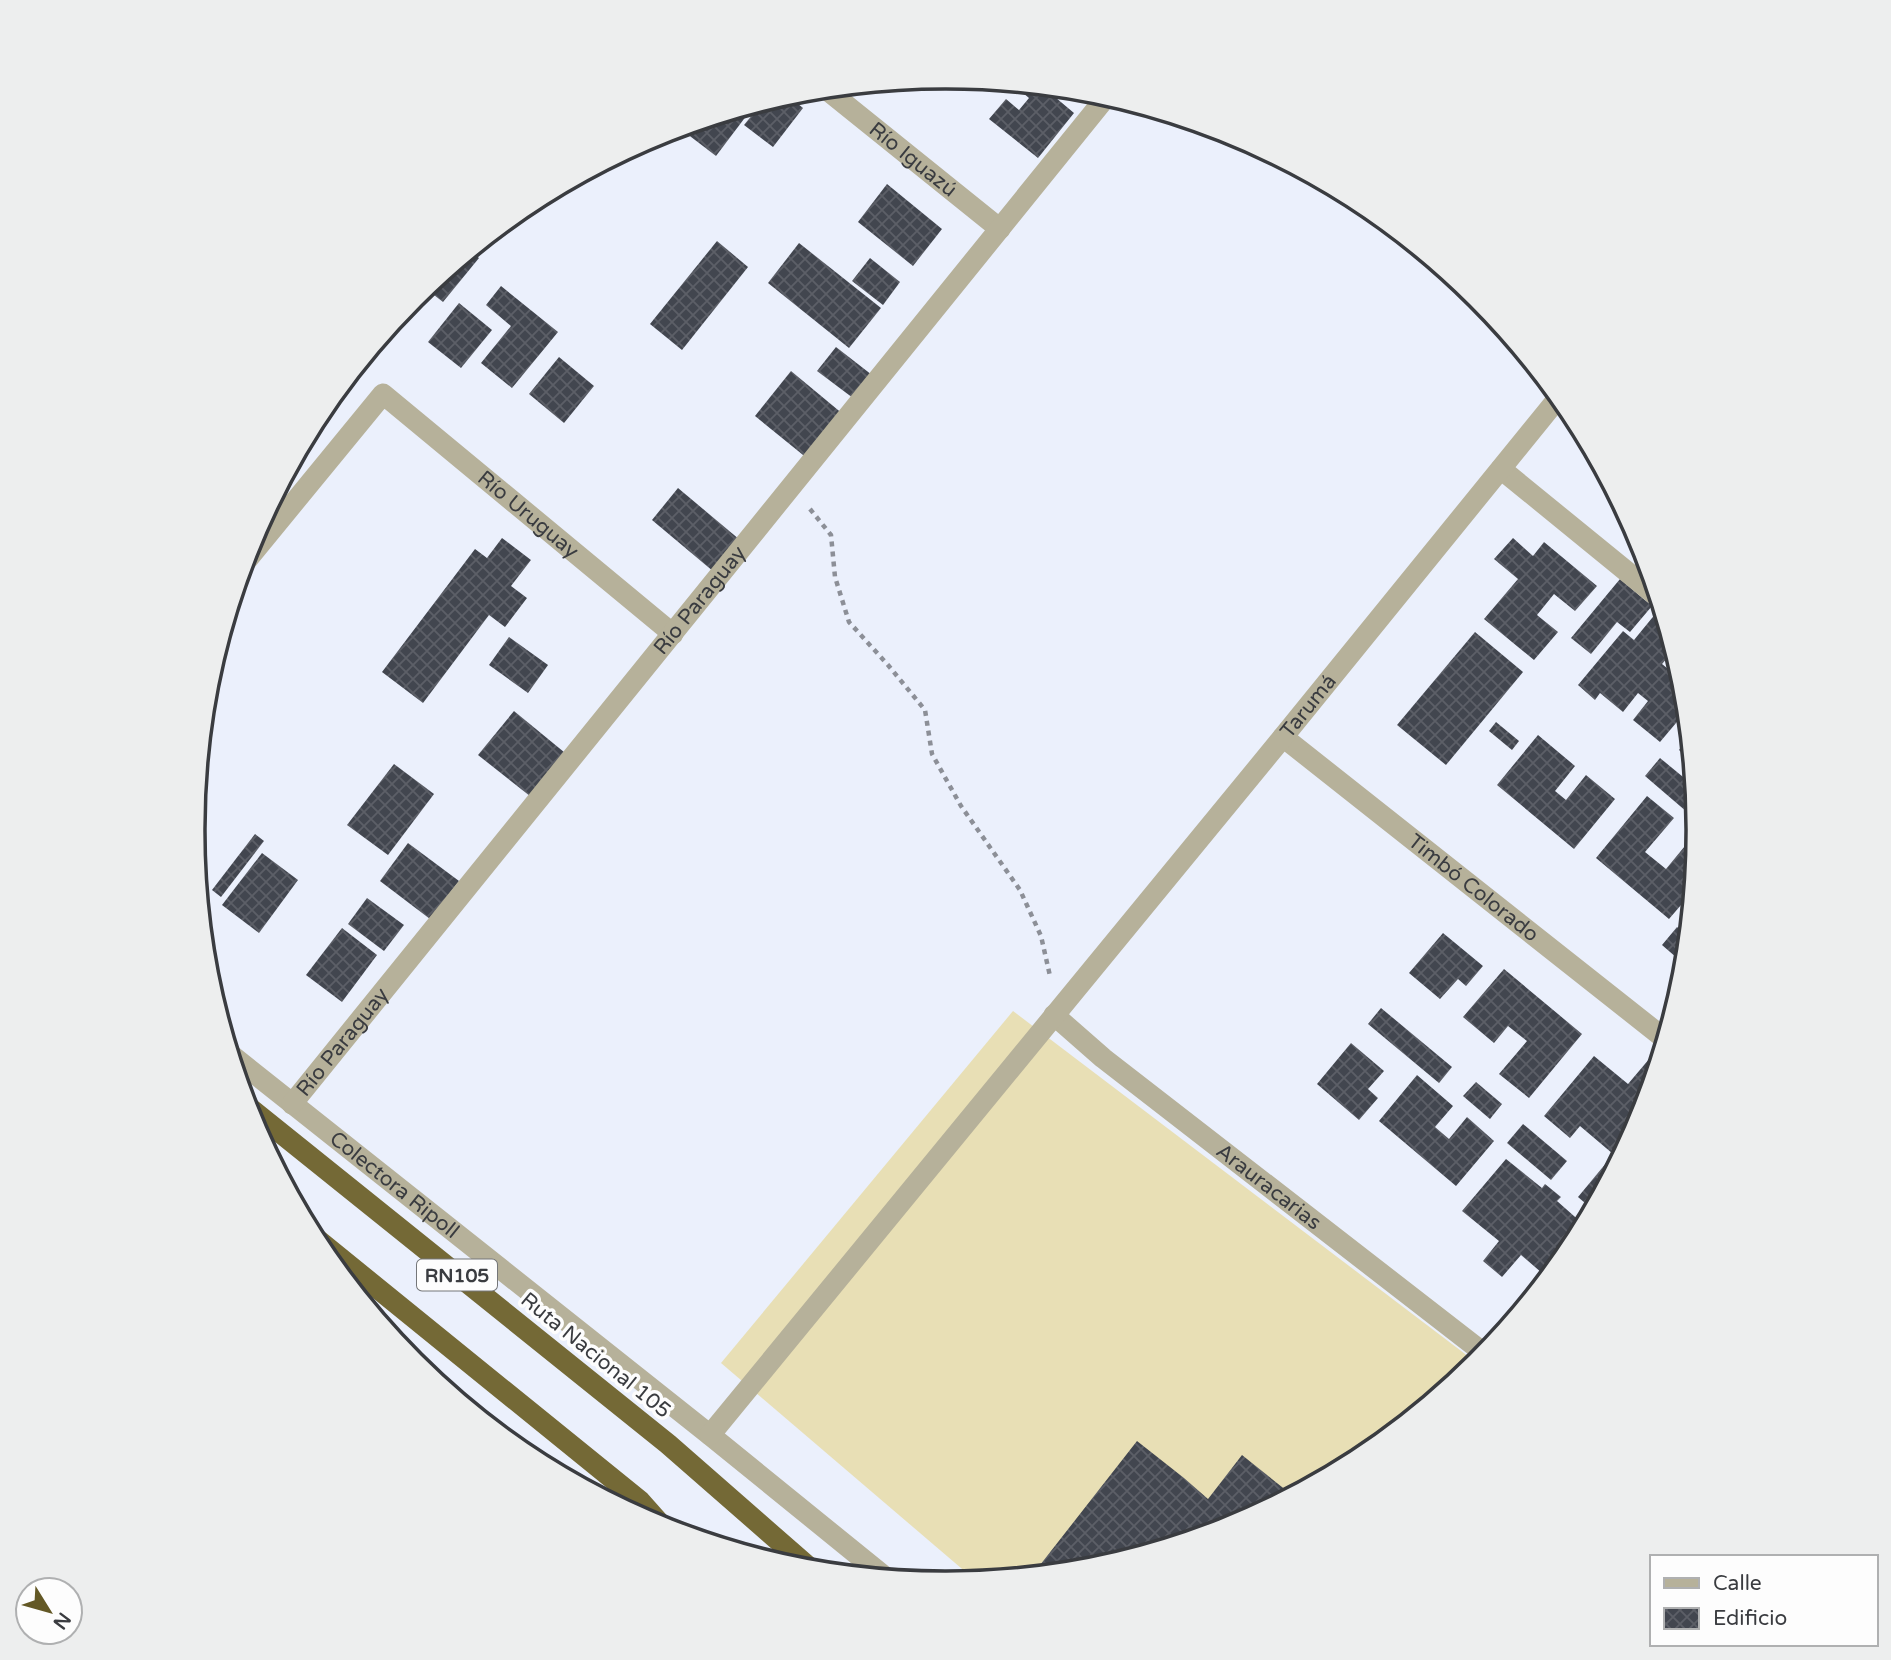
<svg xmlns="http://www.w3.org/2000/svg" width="1891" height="1660" font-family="'Varela Round',sans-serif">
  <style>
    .grass { fill: #e8dfb5 }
    .building { fill: url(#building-cross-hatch) }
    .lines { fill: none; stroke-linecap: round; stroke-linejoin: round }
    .path { stroke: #8c8f97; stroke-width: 4.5; stroke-dasharray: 5 5; stroke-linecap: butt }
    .street { stroke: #b6b19a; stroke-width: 21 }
    .highway { stroke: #746936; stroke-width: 21 }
    .labels { text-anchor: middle; stroke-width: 7; stroke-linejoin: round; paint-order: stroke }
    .shield { fill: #fdfdfd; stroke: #747679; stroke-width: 2 }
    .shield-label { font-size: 19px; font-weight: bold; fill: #3a3c40 }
    .street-label { font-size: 21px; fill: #3a3c40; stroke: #fdfdfd }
    .rim { fill: none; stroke: #3a3c40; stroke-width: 3.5 }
  </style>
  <defs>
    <pattern id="building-cross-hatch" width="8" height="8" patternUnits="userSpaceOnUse" patternTransform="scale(1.75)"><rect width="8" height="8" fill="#42464f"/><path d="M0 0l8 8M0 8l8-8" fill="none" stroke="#5c5f67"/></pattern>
  </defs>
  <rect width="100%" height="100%" fill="#ebf0fc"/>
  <path class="grass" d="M1013,1011L1477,1363L1364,1456L1233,1526L1092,1569L975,1580L721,1363Z"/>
  <g class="building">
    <path d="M1018,84L1043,87L1074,113L1038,158L989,119L1006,99L1019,110L1029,98L1016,87Z"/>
    <path d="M787,95L803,108L773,147L744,125L762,103Z"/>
    <path d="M746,108L750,111L716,156L682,130L685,126Z"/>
    <path d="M887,184L942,229L913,266L858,222Z"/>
    <path d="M717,241L748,267L682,350L650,324Z"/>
    <path d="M799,243L881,308L849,348L768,283Z"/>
    <path d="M470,251L479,258L443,302L425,288Z"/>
    <path d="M870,258L900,282L883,305L852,281Z"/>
    <path d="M501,286L558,332L512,388L481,363L511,326L486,305Z"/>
    <path d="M459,303L492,330L461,368L428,342Z"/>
    <path d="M836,347L872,375L853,398L817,371Z"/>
    <path d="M559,357L594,386L564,423L529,394Z"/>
    <path d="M791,371L844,415L808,459L755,416Z"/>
    <path d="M678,488L740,540L714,572L652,520Z"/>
    <path d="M502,538L531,560L511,586L527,598L505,627L489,615L423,703L382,672L475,549L487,558Z"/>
    <path d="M1513,538L1533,556L1544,542L1597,586L1575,611L1554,594L1537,615L1558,632L1534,660L1484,619L1518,579L1494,559Z"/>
    <path d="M1620,579L1652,606L1630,632L1617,622L1591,654L1571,638Z"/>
    <path d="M1661,607L1674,650L1662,664L1683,681L1687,710L1660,742L1633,720L1648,701L1638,693L1623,712L1600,693L1595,700L1578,685L1623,631L1634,640Z"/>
    <path d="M1475,632L1523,672L1446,765L1397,725Z"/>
    <path d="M509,637L548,665L528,693L489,665Z"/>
    <path d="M514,711L570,757L535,800L478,755Z"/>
    <path d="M1496,722L1519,741L1512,750L1489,731Z"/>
    <path d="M1538,735L1575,766L1555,791L1566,800L1586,775L1615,799L1574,849L1497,785Z"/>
    <path d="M1689,737L1692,761L1679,750Z"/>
    <path d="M1660,758L1694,786L1696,802L1687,812L1645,776Z"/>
    <path d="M394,764L434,794L388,855L347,825Z"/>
    <path d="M1647,796L1674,818L1645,852L1666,869L1694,835L1698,838L1693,891L1669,919L1596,858Z"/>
    <path d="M255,834L264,841L221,897L212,890Z"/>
    <path d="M408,843L459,881L430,919L380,881Z"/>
    <path d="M262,853L298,880L259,933L222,905Z"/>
    <path d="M367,898L404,925L384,951L348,924Z"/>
    <path d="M1677,927L1686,934L1689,931L1687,946L1677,958L1662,945Z"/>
    <path d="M342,928L377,955L342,1002L306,975Z"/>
    <path d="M1443,933L1483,966L1466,986L1458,979L1440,999L1409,973Z"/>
    <path d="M1504,969L1582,1034L1529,1098L1499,1074L1527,1041L1508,1026L1494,1043L1463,1017Z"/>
    <path d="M1381,1008L1452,1067L1439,1083L1368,1024Z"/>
    <path d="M1351,1043L1384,1071L1368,1089L1378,1098L1359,1120L1317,1084Z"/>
    <path d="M1594,1056L1628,1084L1650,1058L1657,1065L1650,1089L1643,1097L1647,1100L1641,1119L1619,1159L1580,1126L1570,1138L1544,1116Z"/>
    <path d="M1417,1075L1453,1106L1435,1127L1449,1139L1467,1117L1494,1141L1456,1186L1379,1121Z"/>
    <path d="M1476,1082L1502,1104L1490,1119L1463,1096Z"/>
    <path d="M1523,1124L1567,1161L1551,1180L1507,1143Z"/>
    <path d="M1506,1159L1542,1188L1545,1184L1561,1197L1557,1201L1583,1224L1542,1273L1521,1255L1502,1277L1483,1261L1499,1241L1462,1211Z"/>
    <path d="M1607,1162L1614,1169L1592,1209L1578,1197Z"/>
    <path d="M1137,1441L1184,1478L1208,1499L1242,1455L1292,1495L1233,1526L1092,1569L1033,1574Z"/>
  </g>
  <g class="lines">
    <path class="path" d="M810,509L831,535L835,577L849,622L888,665L925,710L932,754L961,806L1020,890L1041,936L1050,976"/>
    <g class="street">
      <path id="s1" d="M826,89L1000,229"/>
      <path d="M1501,469L1658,597"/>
      <path id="s2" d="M242,566L383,394L673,634"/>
      <path id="s3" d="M1283,737L1665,1039"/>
      <path id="s4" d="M1054,1015L1103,1058L1485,1354"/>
      <path id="s5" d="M230,1054L710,1435L885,1577"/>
      <path id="s6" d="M292,1104L1107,96"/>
      <path id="s7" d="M710,1435L1283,737L1559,397"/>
    </g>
    <g class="highway">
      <path d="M246,1105L668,1444L812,1570"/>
      <path d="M313,1236L640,1501L664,1528"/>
    </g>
  </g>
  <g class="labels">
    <rect class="shield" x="417" y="1259.5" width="80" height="31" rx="5"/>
    <g class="shield-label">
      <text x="457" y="1282">RN105</text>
    </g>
    <g class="street-label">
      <text dy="7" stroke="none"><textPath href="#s1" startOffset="112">Río Iguazú</textPath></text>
      <text dy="7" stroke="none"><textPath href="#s2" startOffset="411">Río Uruguay</textPath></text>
      <text dy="7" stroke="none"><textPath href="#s6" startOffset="648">Río Paraguay</textPath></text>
      <text dy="7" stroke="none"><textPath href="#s7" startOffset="943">Tarumá</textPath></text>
      <text dy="7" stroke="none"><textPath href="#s3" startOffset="243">Timbó Colorado</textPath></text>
      <text dy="7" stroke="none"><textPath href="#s6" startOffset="80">Río Paraguay</textPath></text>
      <text dy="7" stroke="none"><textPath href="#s5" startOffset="210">Colectora Ripoll</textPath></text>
      <text dy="7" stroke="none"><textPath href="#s4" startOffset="275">Arauracarias</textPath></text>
      <text transform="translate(596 1355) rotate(39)" y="7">Ruta Nacional 105</text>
    </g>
  </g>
  <path d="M0 0H1891V1660H0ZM945 89H946A740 740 0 0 1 1686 829V831A740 740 0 0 1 946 1571H945A740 740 0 0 1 205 831V829A740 740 0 0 1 945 89Z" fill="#edeeee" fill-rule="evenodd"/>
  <path class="rim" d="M945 89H946A740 740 0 0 1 1686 829V831A740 740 0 0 1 946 1571H945A740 740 0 0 1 205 831V829A740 740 0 0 1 945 89Z"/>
  <rect x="1650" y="1555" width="228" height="91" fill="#fdfdfd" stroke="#afb0b1" stroke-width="2"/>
  <rect x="1664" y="1578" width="35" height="10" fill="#b6b19a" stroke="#afb0b1" stroke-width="2"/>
  <text x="1713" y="1590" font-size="21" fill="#3a3c40">Calle</text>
  <rect x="1664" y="1608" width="35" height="21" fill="url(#building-cross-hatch)" stroke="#afb0b1" stroke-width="2"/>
  <text x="1713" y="1625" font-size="21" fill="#3a3c40">Edificio</text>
  <g transform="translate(49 1611) rotate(127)"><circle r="33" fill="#fdfdfd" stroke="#afb0b1" stroke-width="2"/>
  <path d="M0-5L12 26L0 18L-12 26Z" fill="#635825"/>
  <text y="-10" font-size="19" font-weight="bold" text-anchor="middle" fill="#3a3c40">N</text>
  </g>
</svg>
